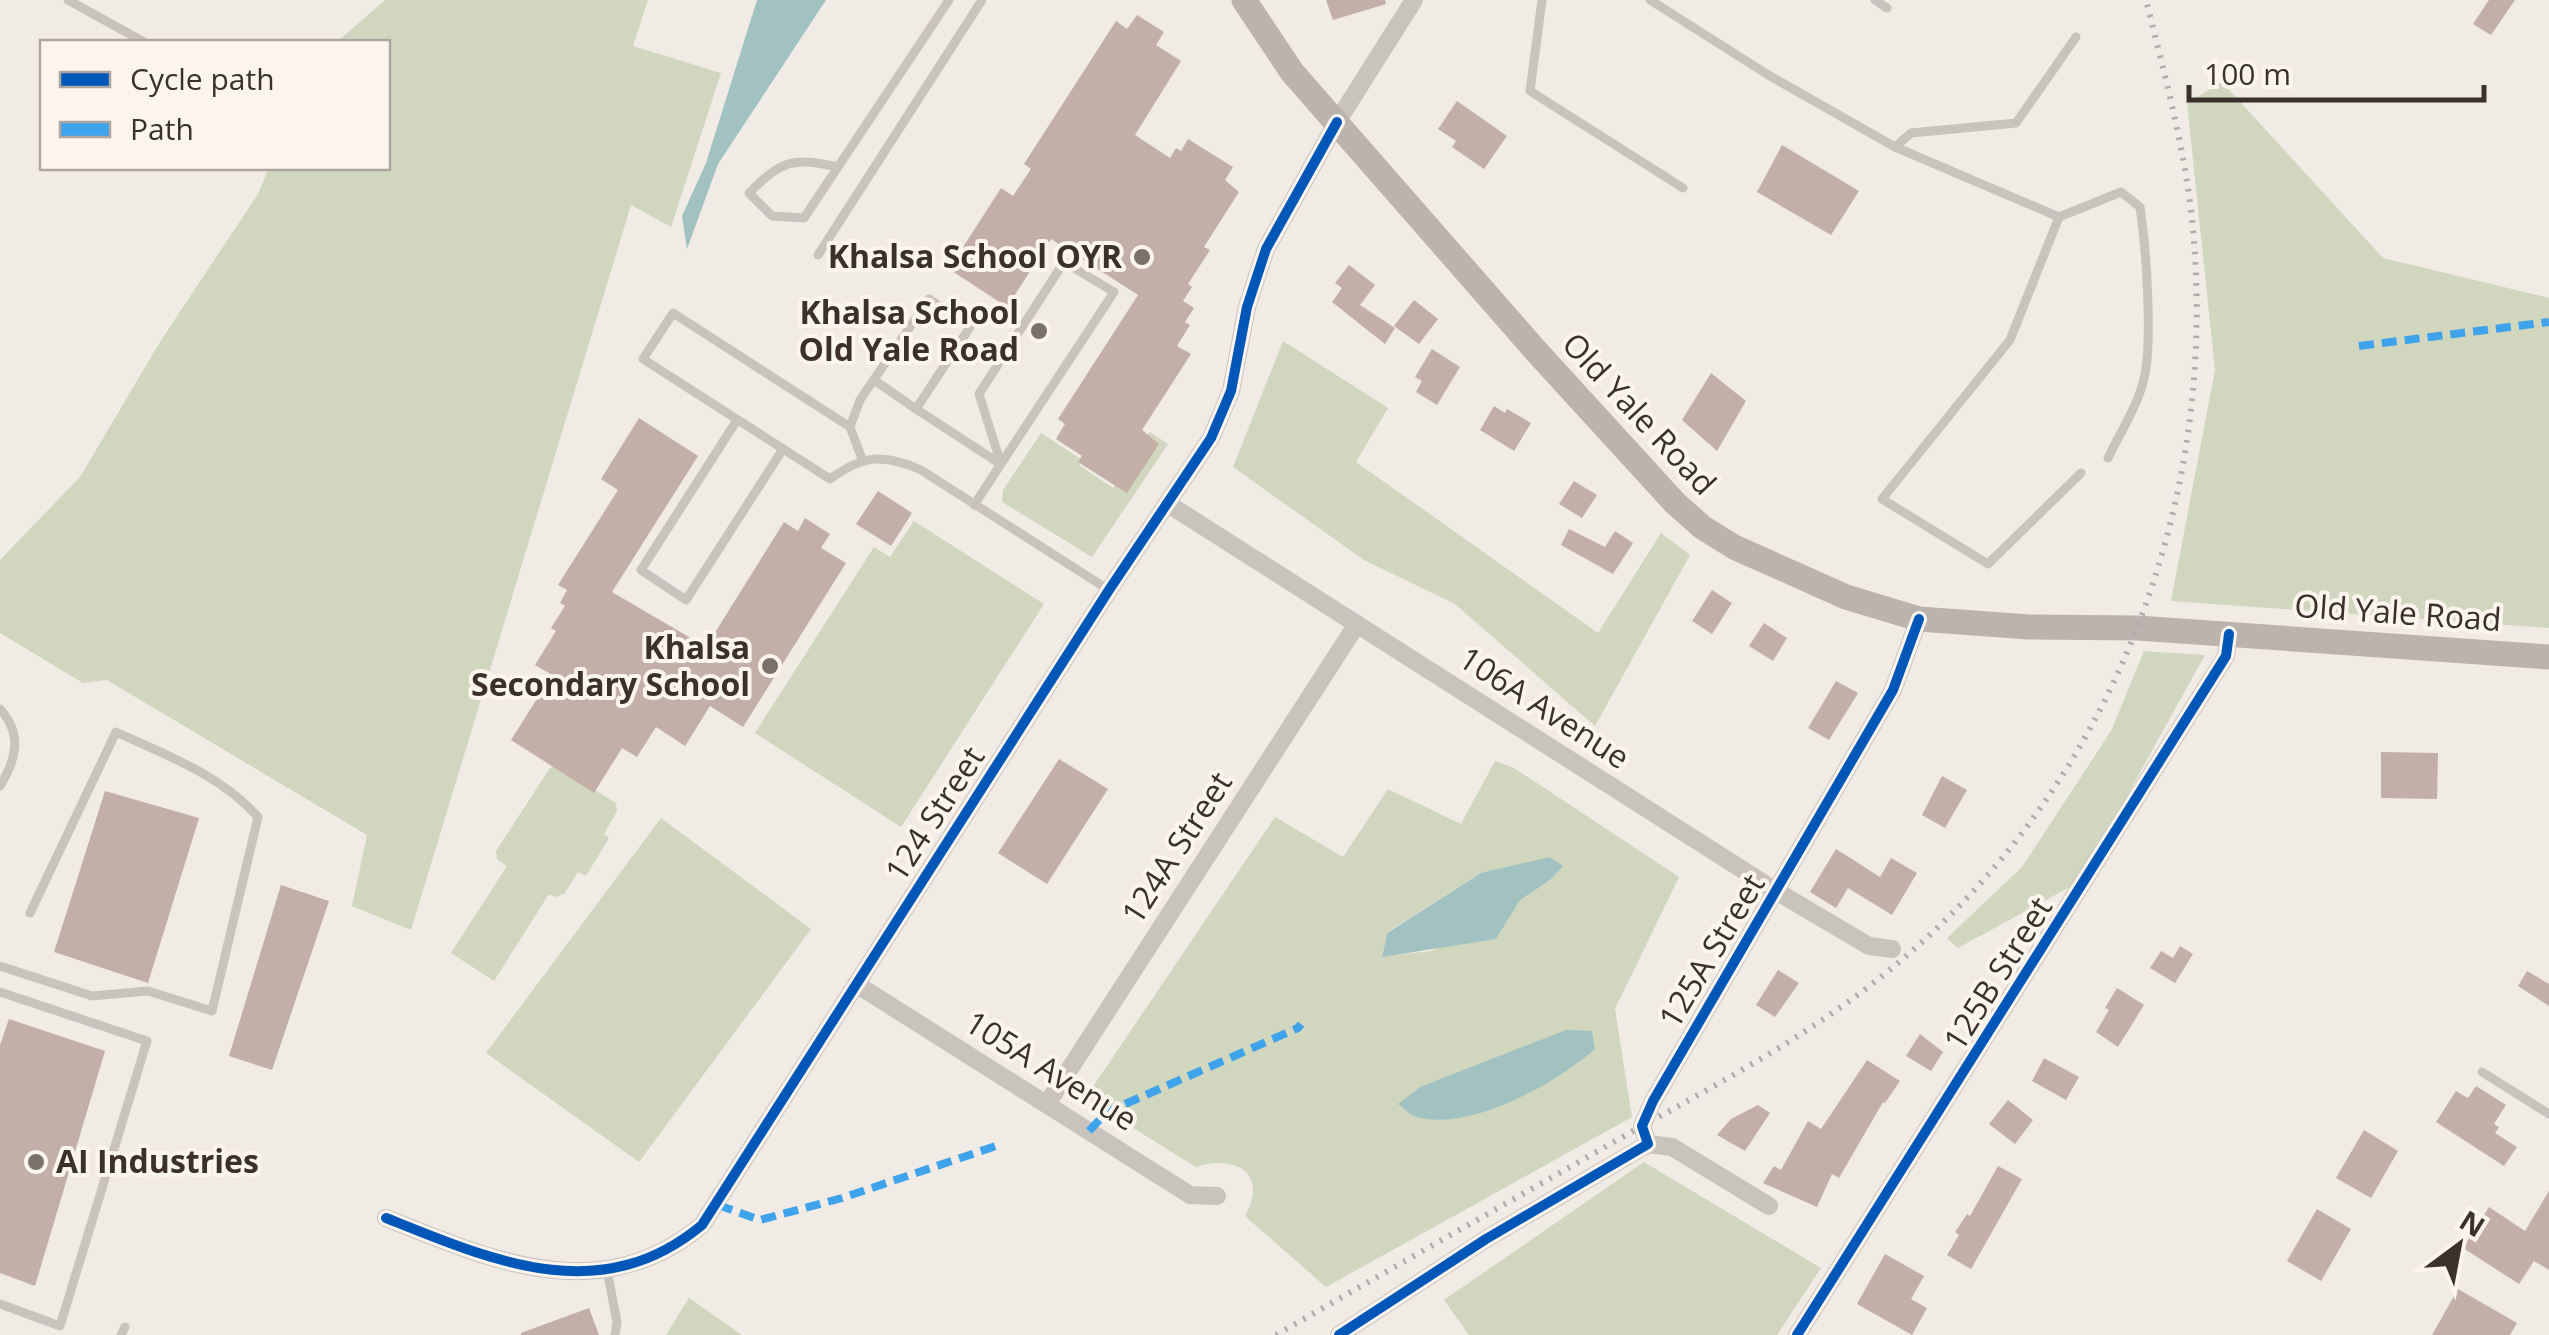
<svg xmlns="http://www.w3.org/2000/svg" width="2549" height="1335" font-family="'Open Sans',sans-serif">
  <style>
    .green { fill: #d1d6bf; fill-rule: evenodd }
    .water { fill: #a1c2c1 }
    .building { fill: #c3afa7 }
    .lines { fill: none; stroke-linecap: round; stroke-linejoin: round }
    .service { stroke: #c9c3be; stroke-width: 9 }
    .minor { stroke: #c9c3be; stroke-width: 18 }
    .secondary { stroke: #bab3ae; stroke-width: 25 }
    .rail { stroke: #b1aca8; stroke-width: 6; stroke-dasharray: 2.5 8; stroke-linecap: butt }
    .quiet { stroke: #3fa3eb; stroke-width: 8; stroke-dasharray: 15 8; stroke-linecap: butt }
    .cycleway-casing { stroke: #fbf5ee; stroke-width: 16 }
    .cycleway { stroke: #0057b8; stroke-width: 10 }
    .poi-dot { fill: #7a716c; stroke: #fbf5ee; stroke-width: 4 }
    .labels { text-anchor: middle; stroke-width: 8; stroke-linejoin: round; paint-order: stroke }
    .poi-label { font-size: 32px; font-weight: bold; fill: #3b302b; stroke: #fbf5ee; text-anchor: end }
    .street-label { font-size: 32px; fill: #3b302b; stroke: #fbf5ee }
  </style>
  <rect width="100%" height="100%" fill="#f0ebe5"/>
  <g class="green">
    <path d="M385,0H648L633,46L721,73L671,227L631,205L411,930L352,906L367,835L107,680L83,683L0,633V560L80,477L160,342L258,194L269,168H388V42H337Z"/>
    <path d="M2222,82L2383,258L2549,298V628L2171,601L2215,370L2187,103Z"/>
    <path d="M1283,341L1388,408L1356,462L1598,633L1661,533L1690,555L1595,726L1455,604L1364,560L1233,467Z"/>
    <path d="M1150,432L1168,444L1092,557L1002,502L1003,490L1041,433L1081,459L1079,465L1113,488Z"/>
    <path d="M914,521L1044,604L901,827L755,733L874,547L890,557Z"/>
    <path d="M2144,651L2205,655L2079,882L1958,948L1947,938L2022,867L2111,731Z"/>
    <path d="M1495,761L1514,768L1679,877L1615,1009L1632,1117L1326,1287L1245,1216C1269,1173 1235,1154 1196,1167L1091,1102L1090,1091L1275,817L1343,857L1388,789L1461,824ZM1481,873L1550,880L1432,951L1382,956L1387,932Z"/>
    <path d="M556,766L616,803L617,811L604,834L609,838L586,876L578,872L564,894L555,897L549,894L494,981L451,953L507,866L497,859L496,851L550,768Z"/>
    <path d="M661,818L811,929L639,1162L486,1053Z"/>
    <path d="M1644,1162L1821,1268L1777,1335H1469L1444,1300Z"/>
    <path d="M689,1298L742,1335H666Z"/>
  </g>
  <g class="water">
    <path d="M757,0H826L718,164L687,249L682,216L706,163Z"/>
    <path d="M1550,857L1563,866L1550,880L1520,900L1496,939L1382,957L1387,933L1481,873Z"/>
    <path d="M1566,1030L1592,1031L1595,1049C1556,1083 1471,1132 1417,1117C1410,1116 1404,1108 1398,1104L1420,1087Z"/>
  </g>
  <g class="building">
    <path d="M1326,0H1385L1386,4L1333,20Z"/>
    <path d="M2489,0H2515L2491,35L2473,24Z"/>
    <path d="M1137,15L1164,32L1156,45L1181,61L1135,135L1170,158L1176,148L1181,151L1188,139L1233,167L1225,180L1239,192L1204,247L1210,250L1188,284L1192,287L1183,301L1194,308L1185,322L1190,325L1177,346L1191,354L1142,430L1159,444L1127,493L1078,462L1082,456L1056,439L1065,424L1058,419L1138,295L1051,239L1007,307L949,269L1001,188L1013,196L1031,169L1024,164L1116,21L1127,29Z"/>
    <path d="M1457,101L1507,136L1484,169L1452,147L1456,141L1438,129Z"/>
    <path d="M1782,145L1859,191L1831,235L1757,192Z"/>
    <path d="M1349,265L1375,285L1360,305L1395,328L1385,344L1332,302L1342,288L1335,283Z"/>
    <path d="M1414,300L1438,319L1419,344L1394,326Z"/>
    <path d="M1432,349L1460,367L1437,405L1416,392L1422,381L1415,377Z"/>
    <path d="M1711,373L1746,401L1717,451L1682,420Z"/>
    <path d="M1494,406L1505,413L1507,409L1531,423L1514,451L1480,430Z"/>
    <path d="M639,418L698,456L612,592L706,647L784,522L798,531L805,518L830,534L821,548L846,563L743,727L710,706L685,746L656,727L637,757L622,748L594,793L511,740L552,675L535,665L556,631L551,628L565,606L560,603L567,590L558,585L618,490L601,479Z"/>
    <path d="M1574,481L1597,495L1582,518L1559,504Z"/>
    <path d="M878,491L912,513L891,546L856,524Z"/>
    <path d="M1569,529L1605,547L1615,531L1633,543L1613,574L1561,545Z"/>
    <path d="M1712,590L1732,603L1712,634L1692,621Z"/>
    <path d="M1764,623L1787,638L1773,661L1749,646Z"/>
    <path d="M1836,681L1858,693L1829,740L1808,728Z"/>
    <path d="M2381,752L2438,753L2437,799L2381,798Z"/>
    <path d="M1059,759L1108,789L1047,884L998,853Z"/>
    <path d="M1942,776L1967,790L1945,828L1922,815Z"/>
    <path d="M105,791L199,818L148,983L54,952Z"/>
    <path d="M1836,849L1880,877L1891,858L1917,873L1892,915L1848,888L1836,908L1810,892Z"/>
    <path d="M281,885L329,901L272,1070L229,1056Z"/>
    <path d="M2180,946L2193,954L2175,983L2150,968L2161,951L2173,958Z"/>
    <path d="M1778,970L1799,983L1775,1017L1756,1005Z"/>
    <path d="M2527,971L2549,984V1006L2518,986Z"/>
    <path d="M2117,988L2144,1005L2118,1047L2096,1032L2109,1010L2105,1008Z"/>
    <path d="M9,1019L105,1051L35,1286L0,1273V1045Z"/>
    <path d="M1920,1034L1943,1052L1931,1071L1906,1056Z"/>
    <path d="M2044,1058L2079,1077L2066,1100L2032,1081Z"/>
    <path d="M1867,1060L1900,1081L1885,1103L1883,1102L1839,1178L1832,1174L1817,1207L1763,1183L1774,1166L1781,1170L1808,1121L1821,1129Z"/>
    <path d="M2476,1086L2506,1105L2494,1124L2499,1127L2495,1133L2517,1147L2504,1166L2436,1122L2456,1091L2468,1098Z"/>
    <path d="M2008,1100L2033,1120L2015,1144L1989,1124Z"/>
    <path d="M1758,1105L1770,1113L1745,1151L1717,1135L1731,1119Z"/>
    <path d="M2364,1130L2398,1151L2371,1198L2336,1178Z"/>
    <path d="M1998,1166L2022,1179L1971,1269L1947,1255L1959,1235L1955,1232L1967,1214L1970,1216Z"/>
    <path d="M2549,1191V1270L2534,1261L2519,1284L2463,1248L2489,1207L2525,1231Z"/>
    <path d="M2317,1209L2351,1229L2321,1281L2287,1261Z"/>
    <path d="M1885,1254L1924,1276L1911,1299L1927,1308L1912,1335L1857,1304Z"/>
    <path d="M2458,1289L2517,1323L2510,1335H2432Z"/>
    <path d="M589,1308L599,1335H521V1333Z"/>
  </g>
  <g class="lines">
    <g class="service">
      <path d="M68,0L144,42"/>
      <path d="M1542,0L1530,91L1683,188"/>
      <path d="M1650,0L1770,76L1895,147L2059,217L2010,340L1882,499L1988,564L2081,473"/>
      <path d="M1875,0L1887,8"/>
      <path d="M1895,147L1911,133L2016,123L2076,37"/>
      <path d="M838,167C793,157 782,160 749,193L772,216L804,218L949,0"/>
      <path d="M2059,217L2121,192L2140,207C2146,247 2153,341 2144,379C2138,405 2120,433 2108,458"/>
      <path d="M818,255L982,0"/>
      <path d="M874,380L916,409"/>
      <path d="M737,420L641,570L686,600L783,449"/>
      <path d="M850,427L673,313L643,359L830,479C863,455 884,453 921,470L1109,590"/>
      <path d="M862,459L850,427L860,400L929,299L970,327L916,409L999,463"/>
      <path d="M974,505L1114,292L1064,262L979,394L1001,464"/>
      <path d="M0,709C23,734 16,760 0,786"/>
      <path d="M0,966L92,996L148,991L212,1011L258,817C221,775 166,755 116,732L30,913"/>
      <path d="M0,992L147,1041L60,1326L0,1304"/>
      <path d="M2482,1072L2549,1114"/>
      <path d="M607,1270L617,1322L615,1335"/>
      <path d="M121,1335L125,1327"/>
    </g>
    <g class="minor">
      <path d="M1168,504L1776,891L1869,946L1892,949"/>
      <path d="M856,984L1190,1195L1217,1196"/>
      <path d="M1047,1104L1357,624"/>
      <path d="M1648,1144L1672,1147L1769,1206"/>
      <path d="M386,1218C493,1261 601,1309 702,1225L1109,590L1211,438L1231,391L1247,307L1266,249L1337,122L1414,0"/>
      <path d="M1339,1335L1486,1239L1648,1144L1642,1126L1653,1101L1893,690L1919,619"/>
      <path d="M1797,1335L2226,656L2229,634"/>
    </g>
    <path class="secondary" d="M1244,0L1292,72L1536,351L1675,503L1702,527L1734,547L1846,597L1919,619L2029,627L2138,628L2549,657"/>
    <path class="rail" d="M1276,1335C1392,1268 1509,1202 1626,1135C1712,1087 1800,1041 1877,980C2107,800 2222,508 2192,219C2184,145 2164,72 2146,0"/>
    <g class="quiet">
      <path d="M2359,346L2549,322"/>
      <path d="M1089,1131L1107,1112L1298,1028L1301,1024"/>
      <path d="M718,1205L760,1220L842,1198L996,1146"/>
    </g>
    <defs>
      <g id="cycleway">
        <path d="M386,1218C493,1261 601,1309 702,1225L1109,590L1211,438L1231,391L1247,307L1266,249L1337,122"/>
        <path d="M1339,1335L1486,1239L1648,1144L1642,1126L1653,1101L1893,690L1919,619"/>
        <path d="M1797,1335L2226,656L2229,634"/>
      </g>
    </defs>
    <use href="#cycleway" class="cycleway-casing"/>
    <use href="#cycleway" class="cycleway"/>
  </g>
  <g class="poi-dot">
    <circle cx="1142" cy="257" r="10"/>
    <circle cx="1039" cy="331" r="10"/>
    <circle cx="770" cy="666" r="10"/>
    <circle cx="36" cy="1162" r="10"/>
  </g>
  <g class="labels">
    <g class="poi-label">
      <text x="1122" y="268">Khalsa School OYR</text>
      <text x="1019" y="324">Khalsa School<tspan x="1019" dy="37">Old Yale Road</tspan></text>
      <text x="750" y="659">Khalsa<tspan x="750" dy="37">Secondary School</tspan></text>
      <text x="56" y="1173" text-anchor="start">AI Industries</text>
    </g>
    <g class="street-label">
      <text transform="translate(1639 414) rotate(47)" y="11">Old Yale Road</text>
      <text transform="translate(2398 613) rotate(4)" y="11">Old Yale Road</text>
      <text transform="translate(1544 708) rotate(33)" y="11">106A Avenue</text>
      <text transform="translate(935 814) rotate(-57)" y="11">124 Street</text>
      <text transform="translate(1177 848) rotate(-57)" y="11">124A Street</text>
      <text transform="translate(1712 951) rotate(-59)" y="11">125A Street</text>
      <text transform="translate(1998 974) rotate(-58)" y="11">125B Street</text>
      <text transform="translate(1051 1071) rotate(32)" y="11">105A Avenue</text>
    </g>
  </g>
  <rect x="40" y="40" width="350" height="130" fill="#fbf5ee" stroke="#aea6a0" stroke-width="2.5"/>
  <rect x="60" y="72" width="50" height="15" fill="#0057b8" stroke="#aea6a0" stroke-width="2.5"/>
  <text x="130" y="90" font-size="30" fill="#3b302b">Cycle path</text>
  <rect x="60" y="122" width="50" height="15" fill="#3fa3eb" stroke="#aea6a0" stroke-width="2.5"/>
  <text x="130" y="140" font-size="30" fill="#3b302b">Path</text>
  <g transform="translate(2459 1245) rotate(32)" stroke="#fbf5ee" stroke-width="8" paint-order="stroke">
  <path d="M0-8L18 38L0 25L-18 38Z" fill="#3b302b"/>
  <text y="-15" font-size="28" font-weight="bold" text-anchor="middle" fill="#3b302b">N</text>
  </g>
  <path d="M2189 85v15h295v-15" fill="none" stroke="#3b302b" stroke-width="5"/>
  <text x="2204" y="85" font-size="30" fill="#3b302b" stroke="#fbf5ee" stroke-width="8" paint-order="stroke">100 m</text>
</svg>
